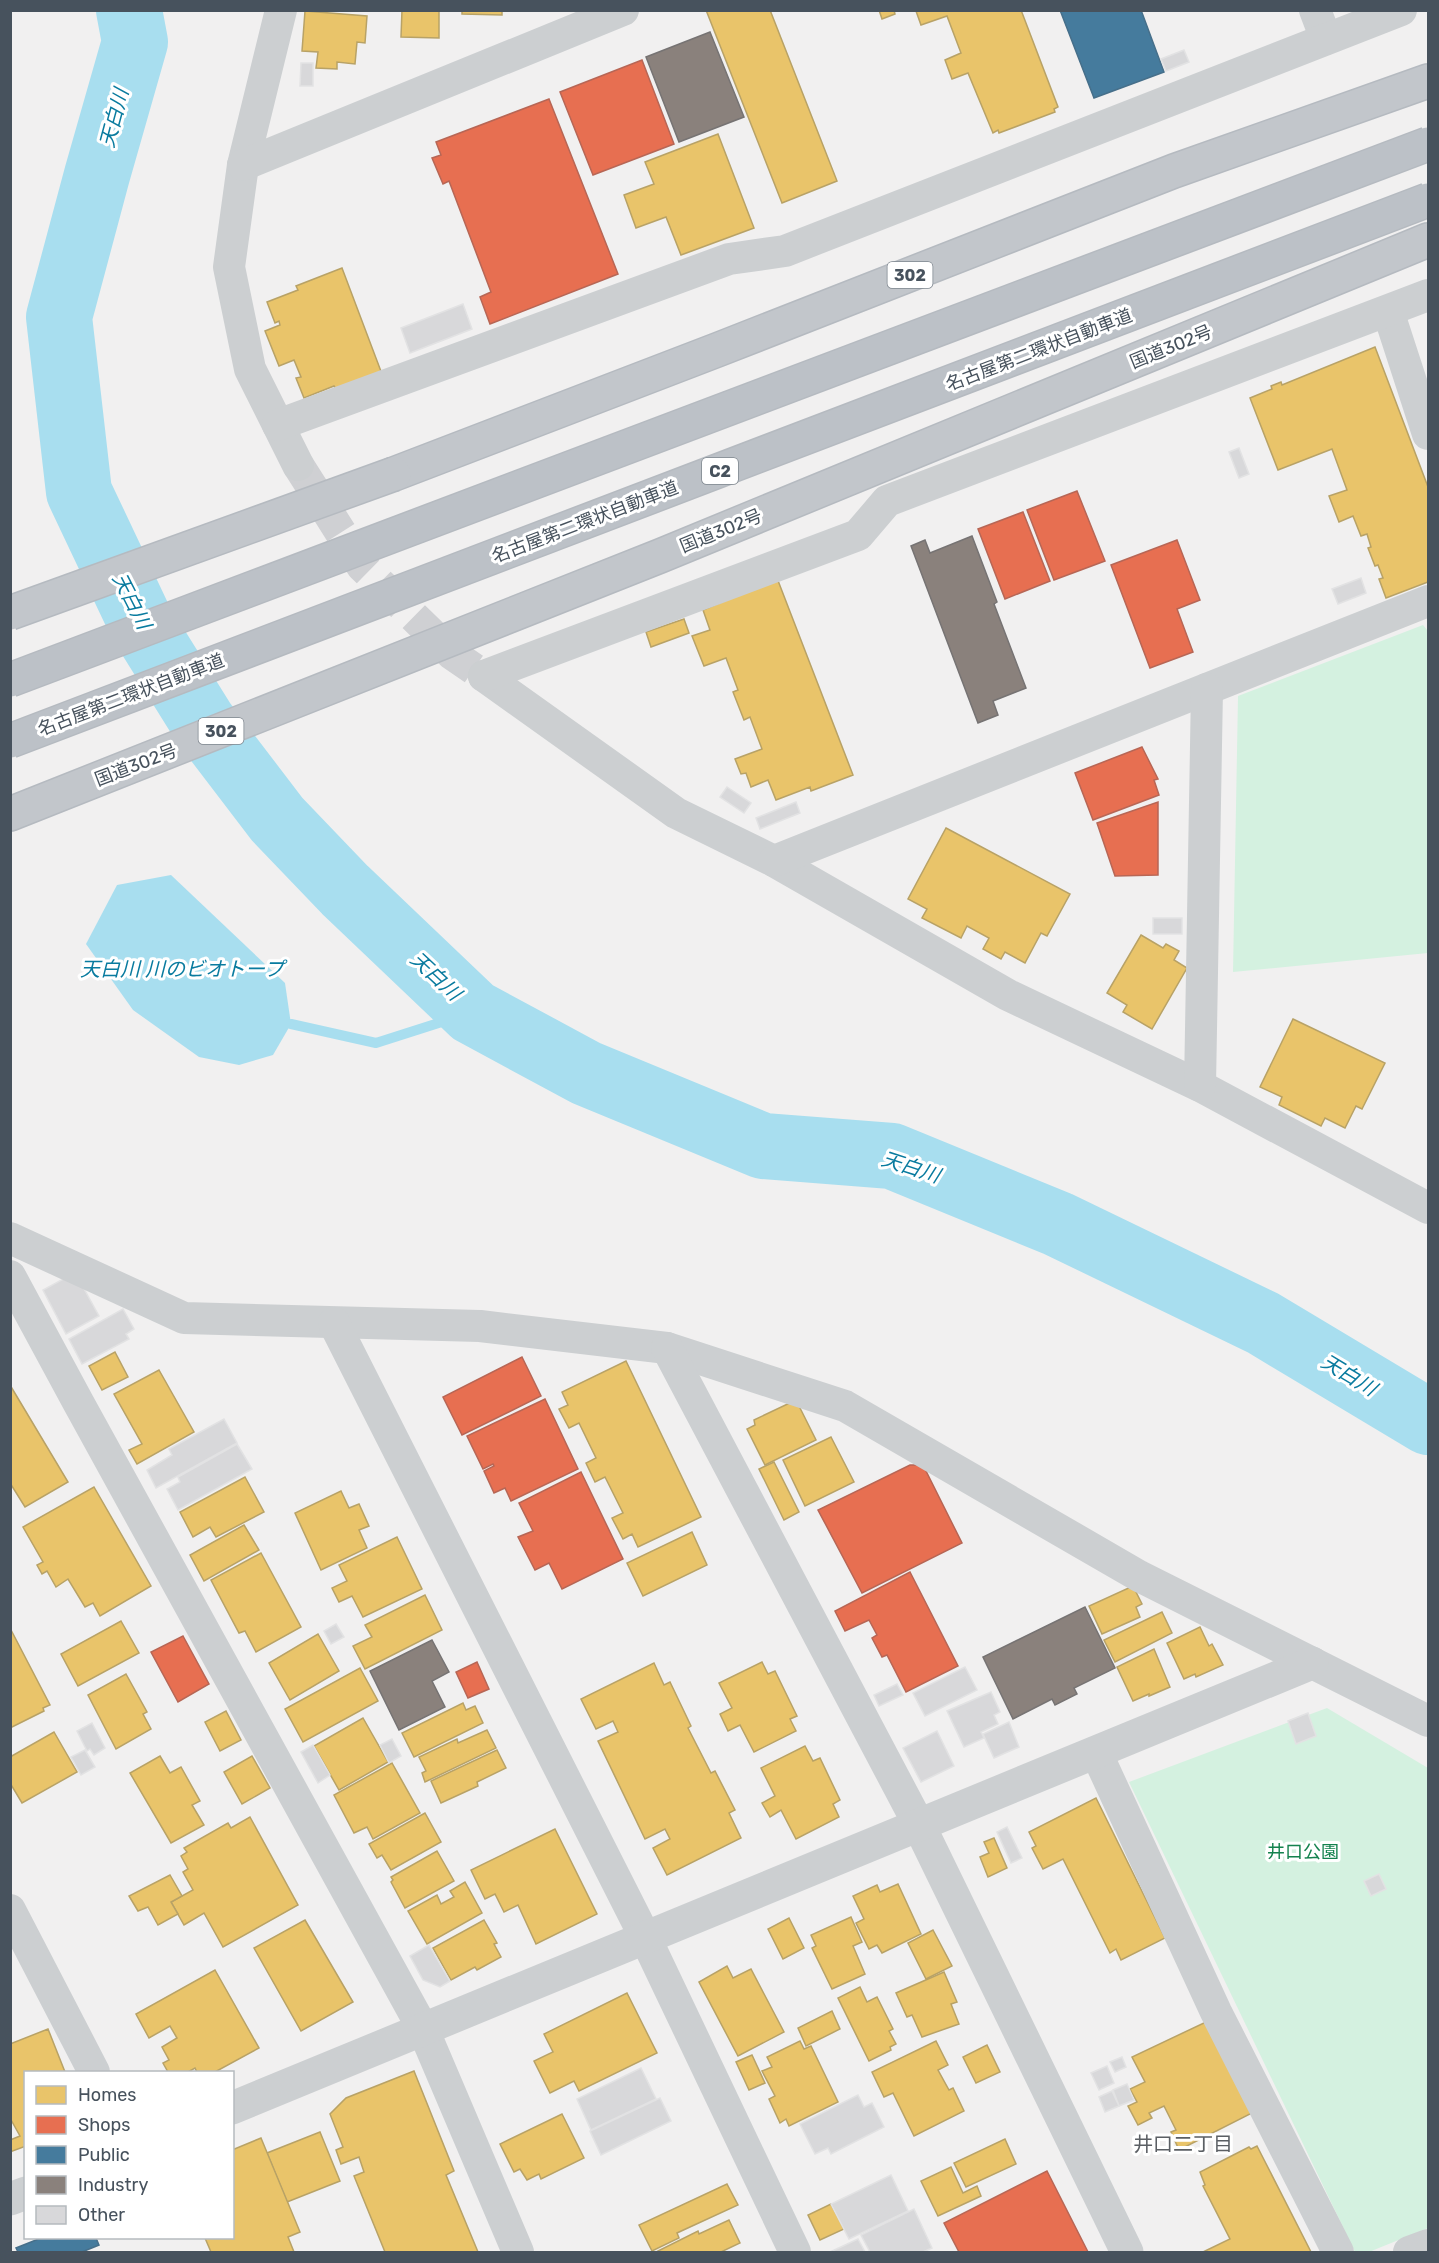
<svg xmlns="http://www.w3.org/2000/svg" width="1439" height="2263" font-family="Rubik,'Noto Sans JP',sans-serif">
  <style>
    .green { fill: #d4f1e0 }
    .water { fill: #a8deef }
    .homes { fill: #e9c46a; stroke: #b8a266; stroke-width: 1.5 }
    .shops { fill: #e76f51; stroke: #b76655; stroke-width: 1.5 }
    .public { fill: #457b9d; stroke: #466f8a; stroke-width: 1.5 }
    .industry { fill: #8a817c; stroke: #767373; stroke-width: 1.5 }
    .lines { fill: none; stroke-linecap: round; stroke-linejoin: round }
    .stream { stroke: #a8deef; stroke-width: 10 }
    .river { stroke: #a8deef; stroke-width: 66 }
    .building { fill: #d8d8da; stroke: #e2e2e3; stroke-width: 1.5 }
    .minor-tunnel { stroke: #cfd0d3; stroke-width: 32; stroke-dasharray: 32 16; stroke-linecap: butt }
    .trunk-casing { stroke: #b5bac0; stroke-width: 36 }
    .minor { stroke: #cccfd1; stroke-width: 32 }
    .tertiary { stroke: #cccfd1; stroke-width: 33 }
    .trunk { stroke: #c2c6cb; stroke-width: 33 }
    .trunk-bridge-casing { stroke: #b5bac0; stroke-width: 36; stroke-linecap: butt }
    .motorway-bridge-casing { stroke: #b5bac0; stroke-width: 36; stroke-linecap: butt }
    .trunk-bridge { stroke: #c2c6cb; stroke-width: 33 }
    .motorway-bridge { stroke: #bcc1c7; stroke-width: 33 }
    .labels { text-anchor: middle; stroke-width: 6; stroke-linejoin: round; paint-order: stroke }
    .shield { fill: #fff; stroke: #7e868e; stroke-width: 1.5 }
    .shield-label { font-size: 16px; font-weight: bold; fill: #47525d }
    .street-label { font-size: 18px; fill: #47525d; stroke: #fff }
    .park-label { font-size: 18px; fill: #14824e; stroke: #fff }
    .water-label { font-size: 20px; font-style: italic; fill: #097b9f; stroke: #fff }
    .neighbourhood-label { font-size: 20px; fill: #5b5f64; stroke: #fff }
  </style>
  <rect width="100%" height="100%" fill="#f1f0f0"/>
  <g class="green">
    <path d="M1423,625L1428,631V953L1233,972L1238,696Z"/>
    <path d="M1327,1708L1428,1768V2228L1369,2252H1355L1129,1782Z"/>
  </g>
  <path class="water" d="M171,875L285,983L291,1024L273,1055L239,1065L199,1057L133,1010L86,944L117,885Z"/>
  <g class="homes">
    <path d="M402,10H439V38L401,37Z"/>
    <path d="M462,10H502V15L462,14Z"/>
    <path d="M706,10H770L837,181L782,203Z"/>
    <path d="M879,10H894L895,14L882,19Z"/>
    <path d="M1021,10L1058,107L1054,109L1055,112L999,133L998,130L993,133L968,73L952,79L945,60L961,53L947,16L921,25L916,11Z"/>
    <path d="M305,11L367,16L365,43L357,42L355,64L337,62V69L316,68L318,52L302,51Z"/>
    <path d="M718,134L754,228L681,255L666,217L636,228L624,195L654,184L645,162Z"/>
    <path d="M342,268L382,374L337,391L334,386L304,398L296,378L301,377L294,360L279,366L265,331L280,325L279,321L275,323L267,302L298,290L296,286Z"/>
    <path d="M1375,347L1428,487V582L1386,598L1379,579L1383,578L1378,565L1375,566L1368,548L1371,547L1367,534L1361,536L1353,516L1339,522L1329,496L1347,490L1332,449L1278,470L1250,398L1272,389L1271,386L1281,382L1282,385Z"/>
    <path d="M777,578L853,775L811,791L810,787L776,800L768,780L751,787L746,773L741,774L735,759L762,749L750,717L744,720L733,692L738,690L726,658L704,666L692,636L710,630L703,610Z"/>
    <path d="M684,619L689,633L651,647L646,632Z"/>
    <path d="M946,828L1070,894L1047,936L1041,933L1025,963L1005,952L1001,959L983,949L989,938L967,926L961,938L922,918L927,909L908,899Z"/>
    <path d="M1141,935L1163,948L1166,944L1179,951L1174,960L1187,968L1152,1029L1123,1012L1127,1005L1107,993Z"/>
    <path d="M1293,1019L1385,1063L1362,1109L1356,1106L1345,1128L1325,1118L1321,1126L1279,1105L1282,1097L1260,1087Z"/>
    <path d="M115,1352L128,1377L102,1390L89,1366Z"/>
    <path d="M626,1361L701,1517L638,1547L632,1534L623,1539L612,1518L623,1513L605,1477L595,1482L586,1463L596,1458L579,1423L569,1428L559,1409L568,1405L562,1392Z"/>
    <path d="M159,1370L194,1432L137,1464L129,1450L142,1444L114,1394Z"/>
    <path d="M10,1385L68,1482L25,1507L10,1483Z"/>
    <path d="M796,1400L816,1440L765,1465L747,1429L755,1425L754,1420Z"/>
    <path d="M831,1437L854,1482L805,1506L783,1460Z"/>
    <path d="M774,1462L799,1512L784,1520L759,1469Z"/>
    <path d="M245,1477L264,1512L216,1537L210,1527L193,1537L180,1512Z"/>
    <path d="M94,1487L151,1586L100,1616L93,1603L85,1607L68,1579L56,1587L47,1571L42,1574L37,1565L43,1562L23,1527Z"/>
    <path d="M341,1491L349,1508L359,1504L369,1526L359,1530L367,1548L321,1570L295,1513Z"/>
    <path d="M244,1525L259,1550L204,1581L190,1555Z"/>
    <path d="M692,1532L707,1565L643,1596L627,1563Z"/>
    <path d="M397,1537L422,1589L363,1617L352,1596L339,1602L332,1588L347,1581L339,1565Z"/>
    <path d="M261,1553L301,1627L256,1652L245,1631L239,1633L211,1580Z"/>
    <path d="M1133,1586L1142,1604L1136,1607L1140,1617L1102,1634L1089,1606Z"/>
    <path d="M425,1595L442,1630L365,1669L353,1646L372,1637L365,1625Z"/>
    <path d="M1162,1612L1172,1633L1115,1662L1104,1640Z"/>
    <path d="M121,1621L139,1653L78,1686L61,1654Z"/>
    <path d="M1200,1627L1209,1646L1212,1644L1223,1665L1196,1677L1195,1674L1184,1679L1167,1643Z"/>
    <path d="M10,1628L50,1705L43,1708L44,1711L10,1728Z"/>
    <path d="M318,1634L339,1671L290,1700L269,1663Z"/>
    <path d="M1154,1649L1170,1687L1149,1696V1694L1133,1701L1117,1667Z"/>
    <path d="M762,1662L768,1674L775,1671L797,1716L790,1719L796,1731L754,1752L740,1725L728,1731L720,1714L732,1708L719,1683Z"/>
    <path d="M654,1663L664,1685L670,1682L691,1726L688,1728L711,1773L715,1771L735,1810L729,1813L741,1838L667,1875L653,1848L670,1839L665,1829L645,1839L598,1741L618,1732L613,1721L596,1729L581,1699Z"/>
    <path d="M360,1668L378,1701L303,1742L285,1709Z"/>
    <path d="M126,1674L147,1712L143,1714L151,1729L116,1749L88,1695Z"/>
    <path d="M463,1703L466,1710L475,1706L483,1723L414,1757L402,1733Z"/>
    <path d="M226,1711L241,1740L220,1751L205,1722Z"/>
    <path d="M363,1718L388,1762L339,1790L314,1746Z"/>
    <path d="M487,1730L496,1748L425,1782L422,1773L426,1771L419,1757L457,1739L458,1743Z"/>
    <path d="M54,1732L77,1772L22,1803L10,1783V1757Z"/>
    <path d="M805,1746L813,1761L820,1758L840,1800L833,1804L839,1817L796,1839L781,1810L770,1817L762,1803L775,1796L761,1768Z"/>
    <path d="M497,1750L506,1768L477,1782L478,1786L441,1803L431,1781Z"/>
    <path d="M160,1756L170,1773L181,1767L200,1801L192,1805L204,1825L171,1843L130,1773Z"/>
    <path d="M252,1756L270,1788L242,1804L224,1772Z"/>
    <path d="M392,1763L420,1813L373,1839L367,1827L354,1833L334,1795Z"/>
    <path d="M1096,1798L1165,1938L1121,1960L1116,1949L1110,1953L1063,1859L1043,1869L1032,1848L1036,1846L1029,1832Z"/>
    <path d="M425,1813L441,1842L391,1870L382,1855L377,1858L369,1844Z"/>
    <path d="M250,1817L298,1905L223,1947L204,1913L184,1925L171,1902L193,1890L183,1872L188,1869L181,1856L187,1852L184,1848L228,1823L231,1828Z"/>
    <path d="M555,1829L597,1914L536,1944L518,1905L504,1912L495,1894L485,1899L471,1870Z"/>
    <path d="M994,1838L1007,1868L988,1877L980,1857L989,1853L984,1842Z"/>
    <path d="M437,1851L454,1881L405,1908L391,1882L393,1880L391,1877Z"/>
    <path d="M170,1875L182,1896L171,1902L178,1914L158,1925L148,1907L138,1911L129,1896Z"/>
    <path d="M465,1882L482,1913L427,1944L408,1911L437,1895L441,1904L454,1897L450,1891Z"/>
    <path d="M898,1884L921,1934L882,1953L877,1945L869,1949L856,1923L864,1919L853,1896L877,1885L880,1892Z"/>
    <path d="M851,1917L862,1942L853,1946L865,1974L832,1989L812,1948L816,1946L811,1935Z"/>
    <path d="M789,1918L804,1948L783,1959L768,1929Z"/>
    <path d="M305,1920L353,2002L301,2031L254,1948Z"/>
    <path d="M484,1920L497,1943L494,1944L501,1957L477,1970L475,1967L451,1980L433,1948Z"/>
    <path d="M933,1930L952,1966L926,1979L908,1943Z"/>
    <path d="M727,1966L733,1978L751,1969L784,2032L738,2056L699,1982Z"/>
    <path d="M215,1970L259,2048L215,2072H197L195,2068L188,2072H168L163,2063L169,2060L162,2047L177,2038L170,2026L149,2038L136,2014Z"/>
    <path d="M944,1972L957,2002L951,2004L959,2024L922,2037L912,2015L907,2017L896,1993Z"/>
    <path d="M860,1987L867,2002L877,1997L893,2029L889,2031L896,2044L890,2047L891,2050L869,2061L838,1998Z"/>
    <path d="M627,1993L657,2053L579,2091L574,2081L550,2093L534,2061L553,2052L544,2034Z"/>
    <path d="M832,2011L840,2029L806,2046L798,2028Z"/>
    <path d="M1206,2022L1252,2113L1179,2150L1171,2132L1176,2130L1164,2106L1149,2113L1152,2118L1138,2125L1128,2106L1137,2102L1130,2089L1145,2082L1132,2057Z"/>
    <path d="M48,2029L65,2072H26V2146L10,2152V2140L20,2136L10,2118V2044Z"/>
    <path d="M800,2041L804,2049L811,2046L838,2102L789,2126L786,2119L780,2123L769,2099L775,2096L762,2071L772,2067L767,2057Z"/>
    <path d="M936,2041L948,2065L938,2070L949,2090L953,2088L964,2111L914,2136L893,2093L884,2097L872,2072Z"/>
    <path d="M987,2045L1000,2072L976,2083L963,2057Z"/>
    <path d="M752,2055L765,2083L749,2090L736,2062Z"/>
    <path d="M414,2071L454,2171L446,2175L478,2252H385L354,2176L364,2172L359,2157L341,2164L336,2150L343,2147L330,2114L346,2098Z"/>
    <path d="M562,2114L584,2158L541,2179L539,2174L527,2180L520,2169L514,2172L500,2144Z"/>
    <path d="M320,2132L340,2181L287,2202L267,2153Z"/>
    <path d="M261,2138L300,2232L288,2237L294,2252H211L205,2238H232V2150Z"/>
    <path d="M1005,2139L1016,2164L966,2187L954,2163Z"/>
    <path d="M1257,2146L1311,2252H1203L1230,2239L1203,2186L1205,2185L1200,2172L1249,2147L1251,2149Z"/>
    <path d="M951,2167L963,2193L977,2186L981,2196L938,2216L921,2181Z"/>
    <path d="M727,2184L738,2205L677,2233L679,2238L652,2251L639,2225Z"/>
    <path d="M831,2204L844,2229L820,2240L808,2215Z"/>
    <path d="M729,2220L740,2243L721,2252H659L658,2251L698,2231L699,2234Z"/>
  </g>
  <g class="shops">
    <path d="M642,60L674,144L593,175L560,92Z"/>
    <path d="M549,99L618,274L490,324L480,297L491,292L449,181L443,184L432,158L441,155L436,142Z"/>
    <path d="M1077,491L1105,561L1054,580L1027,510Z"/>
    <path d="M1023,512L1050,581L1005,599L978,529Z"/>
    <path d="M1177,540L1200,600L1177,609L1193,652L1150,668L1111,565Z"/>
    <path d="M1142,747L1158,779L1154,780L1159,795L1093,820L1075,773Z"/>
    <path d="M1158,802V875L1115,876L1097,823Z"/>
    <path d="M522,1357L541,1396L462,1435L443,1397Z"/>
    <path d="M545,1399L578,1469L511,1501L505,1488L494,1493L484,1471L494,1466L493,1464L483,1469L467,1436Z"/>
    <path d="M910,1465H923L962,1543L862,1593L818,1510Z"/>
    <path d="M581,1472L623,1559L562,1589L549,1563L535,1570L518,1537L533,1531L519,1503Z"/>
    <path d="M910,1572L958,1666L906,1692L887,1655L882,1657L872,1638L877,1635L869,1620L845,1631L835,1611Z"/>
    <path d="M183,1636L209,1684L178,1702L151,1652Z"/>
    <path d="M477,1662L489,1689L468,1698L456,1672Z"/>
    <path d="M1047,2171L1088,2252H959L944,2223Z"/>
  </g>
  <g class="public">
    <path d="M1060,10H1141L1164,72L1094,98Z"/>
    <path d="M41,2238H96L99,2245L82,2252H18L16,2248Z"/>
  </g>
  <g class="industry">
    <path d="M710,32L744,117L679,142L646,57Z"/>
    <path d="M972,536L997,602L994,604L1026,688L993,701L998,715L978,723L911,546L925,540L930,553Z"/>
    <path d="M1085,1607L1115,1668L1074,1688L1077,1694L1055,1705L1052,1699L1013,1719L983,1657Z"/>
    <path d="M432,1640L449,1672L432,1681L445,1707L399,1730L370,1671Z"/>
  </g>
  <g class="lines">
    <path class="stream" d="M291,1024L376,1043L473,1012"/>
    <path class="river" d="M129,10L135,42L97,175L59,317L79,492L140,621L203,722L277,819L345,890L473,1012L586,1073L763,1146L892,1156L1058,1224L1263,1323L1428,1422"/>
  </g>
  <g class="building">
    <path d="M1184,50L1189,62L1166,71L1161,59Z"/>
    <path d="M301,63H313V86H300Z"/>
    <path d="M463,304L472,329L410,353L401,328Z"/>
    <path d="M1239,448L1249,474L1239,478L1229,452Z"/>
    <path d="M1361,578L1366,593L1338,604L1332,589Z"/>
    <path d="M727,787L751,803L744,813L720,797Z"/>
    <path d="M796,802L800,813L760,829L756,818Z"/>
    <rect x="1153" y="918" width="29" height="16"/>
    <path d="M65,1278L83,1287L99,1316L66,1334L43,1290Z"/>
    <path d="M123,1309L134,1329L126,1334L129,1339L82,1364L69,1339Z"/>
    <path d="M224,1419L237,1443L156,1488L147,1470L172,1455L169,1449Z"/>
    <path d="M237,1444L252,1469L178,1510L167,1489L180,1482L178,1477Z"/>
    <path d="M336,1624L344,1637L331,1644L324,1631Z"/>
    <path d="M965,1667L977,1690L925,1716L913,1693Z"/>
    <path d="M897,1684L903,1695L879,1706L874,1695Z"/>
    <path d="M991,1692L1000,1712L994,1715L998,1724L981,1732L984,1738L964,1747L947,1711Z"/>
    <path d="M1308,1713L1316,1736L1296,1744L1288,1721Z"/>
    <path d="M1009,1722L1019,1747L994,1758L983,1734Z"/>
    <path d="M92,1723L105,1748L94,1755L90,1749L87,1751L77,1731Z"/>
    <path d="M937,1731L954,1766L921,1782L903,1748Z"/>
    <path d="M392,1739L401,1756L389,1763L380,1745Z"/>
    <path d="M313,1745L330,1775L318,1783L301,1752Z"/>
    <path d="M85,1750L95,1767L81,1775L71,1757Z"/>
    <path d="M1007,1827L1022,1858L1011,1863L997,1832Z"/>
    <path d="M1379,1874L1386,1889L1371,1896L1364,1881Z"/>
    <path d="M429,1945L450,1981L440,1987L423,1980L410,1956Z"/>
    <path d="M1122,2057L1126,2067L1115,2072L1110,2062Z"/>
    <path d="M1107,2066L1114,2083L1099,2090L1091,2073Z"/>
    <path d="M641,2068L656,2099L591,2130L577,2099Z"/>
    <path d="M1127,2084L1134,2100L1119,2106L1113,2090Z"/>
    <path d="M1112,2091L1119,2106L1105,2112L1099,2097Z"/>
    <path d="M858,2095L864,2107L872,2103L884,2127L831,2154L828,2148L815,2154L800,2124Z"/>
    <path d="M660,2098L671,2121L601,2155L590,2131Z"/>
    <path d="M891,2175L908,2211L849,2239L831,2204Z"/>
    <path d="M914,2209L932,2248L923,2252H870L861,2235Z"/>
    <path d="M858,2239L865,2252H830Z"/>
  </g>
  <g class="lines">
    <path class="minor-tunnel" d="M298,465L362,566L452,654L484,676"/>
    <defs>
      <g id="trunk">
        <path d="M394,474L717,350L1174,171L1428,81"/>
        <path d="M10,814L660,556L1428,240"/>
      </g>
    </defs>
    <use href="#trunk" class="trunk-casing"/>
    <g class="minor">
      <path d="M281,10L243,165L229,267L250,369L298,465"/>
      <path d="M1315,10L1326,39"/>
      <path d="M243,165L623,10"/>
      <path d="M1388,311L1428,434"/>
      <path d="M278,425L729,259L785,251L1401,10"/>
      <path d="M484,676L676,813L774,861L1008,995L1200,1086L1428,1208"/>
      <path d="M484,676L858,535L887,501L1428,295"/>
      <path d="M774,861L1428,601"/>
      <path d="M1200,1086L1207,689"/>
      <path d="M10,1238L184,1318L480,1326L667,1348L845,1406L1139,1576L1428,1721"/>
      <path d="M10,1276L78,1402L423,2029L518,2252"/>
      <path d="M334,1323L645,1937L795,2252"/>
      <path d="M667,1348L919,1825"/>
      <path d="M1096,1752L1216,2012L1338,2252"/>
      <path d="M10,1910L94,2072"/>
      <path d="M1409,2252L1428,2245"/>
    </g>
    <g class="tertiary">
      <path d="M919,1825L1127,2252"/>
      <path d="M232,2108L1312,1663"/>
      <path d="M10,2199L26,2193"/>
    </g>
    <use href="#trunk" class="trunk"/>
    <defs>
      <path id="trunk-bridge" d="M10,613L394,474"/>
      <g id="motorway-bridge">
        <path d="M10,680L1428,144"/>
        <path d="M10,741L1428,200"/>
      </g>
    </defs>
    <use href="#trunk-bridge" class="trunk-bridge-casing"/>
    <use href="#motorway-bridge" class="motorway-bridge-casing"/>
    <use href="#trunk-bridge" class="trunk-bridge"/>
    <use href="#motorway-bridge" class="motorway-bridge"/>
  </g>
  <g class="labels">
    <g class="shield">
      <rect x="887.5" y="262" width="45" height="26" rx="4.5"/>
      <rect x="702" y="458" width="36" height="26" rx="4.5"/>
      <rect x="198.5" y="718" width="45" height="26" rx="4.5"/>
    </g>
    <g class="shield-label">
      <text x="910" y="281">302</text>
      <text x="720" y="477">C2</text>
      <text x="221" y="737">302</text>
    </g>
    <g class="street-label">
      <text transform="translate(1171 347) rotate(-22)" y="6">国道302号</text>
      <text transform="translate(1039 350) rotate(-21)" y="6">名古屋第二環状自動車道</text>
      <text transform="translate(585 522) rotate(-21)" y="6">名古屋第二環状自動車道</text>
      <text transform="translate(721 531) rotate(-22)" y="6">国道302号</text>
      <text transform="translate(131 695) rotate(-21)" y="6">名古屋第二環状自動車道</text>
      <text transform="translate(136 765) rotate(-21)" y="6">国道302号</text>
    </g>
    <g class="park-label">
      <text x="1303" y="1858">井口公園</text>
    </g>
    <g class="water-label">
      <text transform="translate(114 118) rotate(-75)" y="7">天白川</text>
      <text transform="translate(132 601) rotate(63)" y="7">天白川</text>
      <text x="182" y="976">天白川 川のビオトープ</text>
      <text transform="translate(436 976) rotate(43)" y="7">天白川</text>
      <text transform="translate(911 1167) rotate(18)" y="7">天白川</text>
      <text transform="translate(1349 1375) rotate(31)" y="7">天白川</text>
    </g>
    <g class="neighbourhood-label">
      <text x="1183" y="2151">井口二丁目</text>
    </g>
  </g>
  <rect width="1439" height="2263" fill="none" stroke="#47525d" stroke-width="24"/>
  <rect x="24" y="2071" width="210" height="168" fill="#ffffff" stroke="#b5babe" stroke-width="1.5"/>
  <rect x="36" y="2086" width="30" height="18" fill="#e9c46a" stroke="#b5babe" stroke-width="1.5"/>
  <text x="78" y="2101" font-size="18" fill="#47525d">Homes</text>
  <rect x="36" y="2116" width="30" height="18" fill="#e76f51" stroke="#b5babe" stroke-width="1.5"/>
  <text x="78" y="2131" font-size="18" fill="#47525d">Shops</text>
  <rect x="36" y="2146" width="30" height="18" fill="#457b9d" stroke="#b5babe" stroke-width="1.5"/>
  <text x="78" y="2161" font-size="18" fill="#47525d">Public</text>
  <rect x="36" y="2176" width="30" height="18" fill="#8a817c" stroke="#b5babe" stroke-width="1.5"/>
  <text x="78" y="2191" font-size="18" fill="#47525d">Industry</text>
  <rect x="36" y="2206" width="30" height="18" fill="#d8d8da" stroke="#b5babe" stroke-width="1.5"/>
  <text x="78" y="2221" font-size="18" fill="#47525d">Other</text>
</svg>
